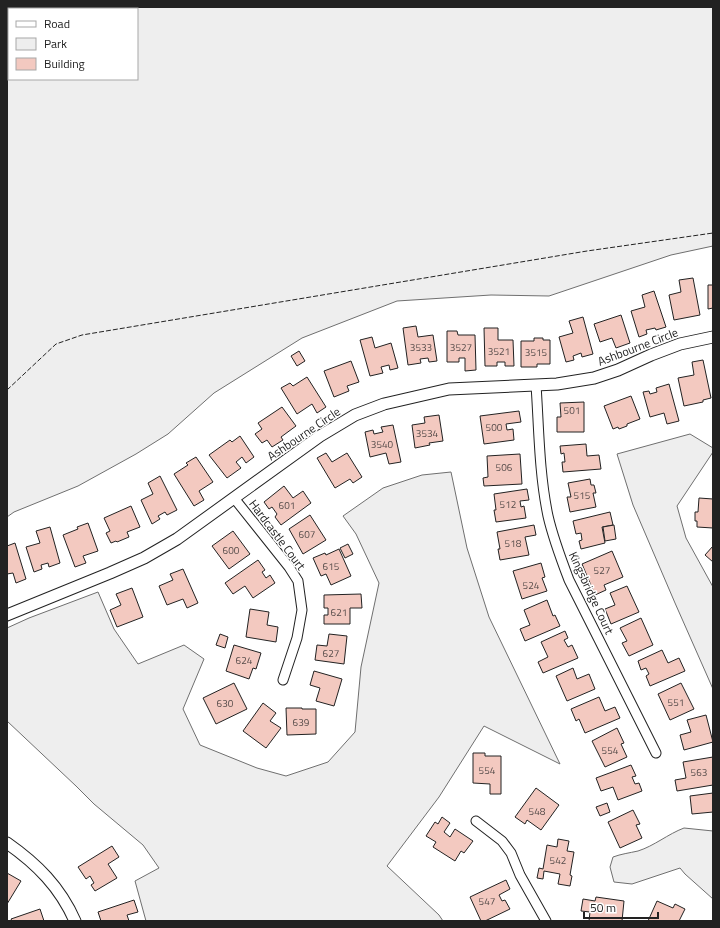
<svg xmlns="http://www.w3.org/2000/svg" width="720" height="928" font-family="'Titillium Web',sans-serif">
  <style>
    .green { fill: #eee; stroke: #6f6f6f; fill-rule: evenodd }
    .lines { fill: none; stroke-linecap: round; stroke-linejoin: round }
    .stream { stroke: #d9d9d9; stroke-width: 3 }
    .building { fill: #f3c9c0; stroke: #222 }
    .minor-casing { stroke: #222; stroke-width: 11 }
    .tertiary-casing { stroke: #222; stroke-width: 13 }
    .minor { stroke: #fff; stroke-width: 9 }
    .tertiary { stroke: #fff; stroke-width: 11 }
    .fence { stroke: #222; stroke-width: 1; stroke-dasharray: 5 2; stroke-linecap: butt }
    .labels { text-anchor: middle; stroke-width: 3; stroke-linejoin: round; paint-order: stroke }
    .number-label { font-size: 10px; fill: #564c4a }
    .street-label { font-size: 12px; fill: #222; stroke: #fff }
  </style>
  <rect width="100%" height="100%" fill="#fff"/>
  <g class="green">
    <path d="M7,7H713V246L671,255L549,296L491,295L397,301L302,338L214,393L168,434L136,454L78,486L14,512L7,517ZM9,9H137V79H9Z"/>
    <path d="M690,434L713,448V452L677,506L686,538L713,587V689L675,603L633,505L617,454Z"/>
    <path d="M451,472L467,548L489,617L560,764L484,726L439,797L387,866L439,915L443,921H146L135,881L159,868L143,845L94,804L76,786L7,721V628L29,618L98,592L114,629L138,664L184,645L204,659L183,709L200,745L257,768L286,776L328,762L355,732L361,667L379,583L356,534L343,516L383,488L422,475Z"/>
    <path d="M684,828L713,831V899L685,874L680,868L632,884L614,882L610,867L613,857C621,854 629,853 638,851C654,846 668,834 684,828Z"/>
  </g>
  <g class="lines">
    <g class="stream">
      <path d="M32,9L33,7"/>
      <path d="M7,41L9,38"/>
    </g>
  </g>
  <g class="building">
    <path d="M693,278L700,315L674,320L669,295L681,292L679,280Z"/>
    <path d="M708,285H713V308L708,309Z"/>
    <path d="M654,291L666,327L656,330L655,328L646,330L647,334L639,337L631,311L645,307L642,295Z"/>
    <path d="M621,315L630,343L616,348L612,338L600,342L594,324Z"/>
    <path d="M583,317L593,354L582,357L581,353L573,356L574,360L566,362L559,337L573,333L569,321Z"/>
    <path d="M416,326L418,337L433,335L437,361L429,362L428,358L420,359L421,363L408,365L403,328Z"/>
    <path d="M484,328H498V340H513L514,366H505V362H497V366H485Z"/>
    <path d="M447,331H457L458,335H475L476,370L465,371V358H459V362H447Z"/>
    <path d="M372,337L375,348L391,343L398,368L390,370L389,365L381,367L383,373L370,376L360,340Z"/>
    <path d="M534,338H543V340H550V364H537V367H521V341H534Z"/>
    <path d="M299,351L305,361L297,366L291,356Z"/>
    <path d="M703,360L711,398L703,400V402L684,406L678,378L694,375L692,362Z"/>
    <path d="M351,361L359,382L347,386L349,391L334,397L324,371Z"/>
    <path d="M307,377L326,407L317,413L312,404L297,414L281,388L290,383L293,386Z"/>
    <path d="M669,384L679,421L667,424L664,413L650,417L643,392L649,391L650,394L657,392L656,388Z"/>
    <path d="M631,396L640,419L627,424V426L619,429L618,427L613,429L604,406Z"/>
    <path d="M584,402V432H557V417H561L560,403Z"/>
    <path d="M282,407L296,426L281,437L283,440L272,447L267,440L262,443L255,434L262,429L258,423Z"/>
    <path d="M519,411L521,422L506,424L507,430L513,429L514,440L484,444L480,416Z"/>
    <path d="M439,415L443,441L429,443L430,445L415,448L412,425L425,423L424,417Z"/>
    <path d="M393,425L401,462L389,464L386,453L370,457L365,432L373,430L374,434L383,432L381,427Z"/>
    <path d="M240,436L254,457L246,463L242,457L236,462L241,468L227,478L209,455L230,440L232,442Z"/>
    <path d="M586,444L587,456L599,455L601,469L563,472L562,462H565L564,453L561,454L560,446Z"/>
    <path d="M326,453L332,462L347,453L362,477L353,483L350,479L335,488L317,458Z"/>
    <path d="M520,454L522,484L484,486L483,478L488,477L487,456Z"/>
    <path d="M196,457L213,482L199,491L204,500L194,506L174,474L188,465L186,463Z"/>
    <path d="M160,476L177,510L167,515L165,512L158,516L160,519L152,524L141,500L153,494L148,483Z"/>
    <path d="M590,479L591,485H594L596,493H593L596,507L570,512L567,497H571L568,483Z"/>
    <path d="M284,486L293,498L303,491L311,503L281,525L275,517L277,514L272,507L269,509L264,502Z"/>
    <path d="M527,489L529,500L520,501L521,507L524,506L526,518L496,522L494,510H496L494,494Z"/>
    <path d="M699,498L713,499V528L697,527V521H695V512H698Z"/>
    <path d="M131,506L140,527L127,532L129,537L117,542L116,541L111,543L106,533L110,531L104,518Z"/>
    <path d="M610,512L613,525L602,527L605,543L581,549L579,541L582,540L581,533L576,534L573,521Z"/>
    <path d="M310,515L326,540L303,554L289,529Z"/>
    <path d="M88,523L98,551L83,556L86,563L75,567L63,535L78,529L77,527Z"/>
    <path d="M534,525L536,535L525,537L529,555L500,560L498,549H500L497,532Z"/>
    <path d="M614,525L616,539L605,541L603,527Z"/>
    <path d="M50,527L60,563L49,567L48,563L41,565L42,569L34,572L26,547L40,543L36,531Z"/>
    <path d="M233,531L250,554L229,569L212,546Z"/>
    <path d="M15,543L26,579L16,583L13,573L7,574V546Z"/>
    <path d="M348,544L353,554L345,558L340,548Z"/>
    <path d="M713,546V562L705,555Z"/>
    <path d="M339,549L351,576L331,585L326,574L321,576L313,558L325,553L326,555Z"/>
    <path d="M612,551L623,577L604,585L606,590L595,595L582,564Z"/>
    <path d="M258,560L265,570L262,572L266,578L270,575L275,583L253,598L245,586L233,594L225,583Z"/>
    <path d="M541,563L545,577L542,578L547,591L522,599L513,571Z"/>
    <path d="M183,569L198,603L187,608L183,599L167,605L159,586L173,580L170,574Z"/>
    <path d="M627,586L639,612L611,624L605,609L615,605L610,593Z"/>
    <path d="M132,588L143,617L117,627L110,610L121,605L116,594Z"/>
    <path d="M361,594L362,608H350V624H324V615H328V608H324V595Z"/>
    <path d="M547,600L553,616L555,615L560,626L525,641L520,629L530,625L524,610Z"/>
    <path d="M250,609L269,612L267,625L278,627L276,642L246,637Z"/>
    <path d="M641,618L653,645L629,656L622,643L627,641L620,628Z"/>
    <path d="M565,631L568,638L564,640L568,647L572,645L578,658L543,673L538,662L548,657L541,642Z"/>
    <path d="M220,634L228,637L225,648L216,645Z"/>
    <path d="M329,634L347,636L344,664L315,660L317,645L327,646Z"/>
    <path d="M234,645L261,653L256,669L253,668L249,679L226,671Z"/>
    <path d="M662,650L668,663L679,658L685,671L650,686L646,676L649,674L646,668L641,670L638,661Z"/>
    <path d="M573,668L577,679L589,674L595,689L567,701L556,676Z"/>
    <path d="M314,671L342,679L334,706L316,701L320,688L310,685Z"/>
    <path d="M234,683L247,709L216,724L203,698Z"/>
    <path d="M681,683L694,709L670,720L658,694Z"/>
    <path d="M599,697L605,711L615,707L620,718L585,733L579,719L576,721L571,709Z"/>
    <path d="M263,703L276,713L270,721L281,728L266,748L243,731Z"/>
    <path d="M286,708H302V709H316V734L287,735Z"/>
    <path d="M706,715L713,742L684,750L680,735L691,732L687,720Z"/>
    <path d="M617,728L624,743L621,744L627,757L605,767L592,741Z"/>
    <path d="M473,753H485V756H501V794H490V784L473,783Z"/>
    <path d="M713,757V785L677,791L675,780L686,778L683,762Z"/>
    <path d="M631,765L636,776L632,777L635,784L639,783L642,791L618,800L613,787L601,791L596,778Z"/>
    <path d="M536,788L559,805L541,830L527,820L525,824L515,817Z"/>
    <path d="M713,793V812L692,814L690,796Z"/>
    <path d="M607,803L610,812L600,816L596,807Z"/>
    <path d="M633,810L640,824L636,825L642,838L620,848L608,822Z"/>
    <path d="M442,817L450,823L444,832L450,837L455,829L473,841L464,853L461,851L455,861L433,847L436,842L426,836L435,822L438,824Z"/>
    <path d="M558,839L569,841L567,851L574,852L570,875L572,876L570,886L558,884L560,874L544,871L543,879L537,878L539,868L543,869L547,845L557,847Z"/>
    <path d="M112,846L119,857L108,864L117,878L95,891L91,885L94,883L90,876L86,879L78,867Z"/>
    <path d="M7,873L21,881L7,904Z"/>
    <path d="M506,880L510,889L499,895L502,901L505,900L510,909L485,921H481L470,897Z"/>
    <path d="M596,897L624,901L622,921H589L590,912L581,911L583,899L595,901Z"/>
    <path d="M134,900L138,912L127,915L129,921H101L98,912Z"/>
    <path d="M657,901L673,908L675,904L685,909L679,921H648Z"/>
    <path d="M40,909L44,921H12L11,919Z"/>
  </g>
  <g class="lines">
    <defs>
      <g id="minor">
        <path d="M536,385C539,428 539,473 548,516C553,538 561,559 569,580L656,753"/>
        <path d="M234,498L289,567L298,581L302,610L297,638L283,680"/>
        <path d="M476,821L502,841L511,853L520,875L546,921"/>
      </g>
      <g id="tertiary">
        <path d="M7,615L110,573L144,558L177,539L320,436L355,415L384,404L449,389L557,384L594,378L618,370L651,355L680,344L713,337"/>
        <path d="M7,843C37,864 60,887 75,921"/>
      </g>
    </defs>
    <use href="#minor" class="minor-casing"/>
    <use href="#tertiary" class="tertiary-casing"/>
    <use href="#minor" class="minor"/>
    <use href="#tertiary" class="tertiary"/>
    <path class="fence" d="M7,390L56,344L82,335L587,251L713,233"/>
  </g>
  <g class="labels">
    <g class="number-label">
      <text x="421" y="351">3533</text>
      <text x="461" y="351">3527</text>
      <text x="499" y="355">3521</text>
      <text x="536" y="356">3515</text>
      <text x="572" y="414">501</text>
      <text x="494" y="431">500</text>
      <text x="427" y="437">3534</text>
      <text x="382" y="448">3540</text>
      <text x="504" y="471">506</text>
      <text x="582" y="499">515</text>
      <text x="508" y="508">512</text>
      <text x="287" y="509">601</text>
      <text x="307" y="538">607</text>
      <text x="513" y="547">518</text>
      <text x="231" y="554">600</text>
      <text x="331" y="570">615</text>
      <text x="602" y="574">527</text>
      <text x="531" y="589">524</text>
      <text x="339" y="616">621</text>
      <text x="331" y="657">627</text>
      <text x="244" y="664">624</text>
      <text x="676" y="706">551</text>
      <text x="225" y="707">630</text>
      <text x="301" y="726">639</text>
      <text x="610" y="754">554</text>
      <text x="487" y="774">554</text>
      <text x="699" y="776">563</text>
      <text x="537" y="815">548</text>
      <text x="558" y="864">542</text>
      <text x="487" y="905">547</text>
    </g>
    <g class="street-label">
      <text transform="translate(638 347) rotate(-21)" y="4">Ashbourne Circle</text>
      <text transform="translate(304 434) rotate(-34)" y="4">Ashbourne Circle</text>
      <text transform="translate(277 535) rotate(53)" y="4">Hardcastle Court</text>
      <text transform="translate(591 593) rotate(65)" y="4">Kingsbridge Court</text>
    </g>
  </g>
  <rect width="720" height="928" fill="none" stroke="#222222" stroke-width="16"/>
  <rect x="8" y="8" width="130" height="72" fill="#ffffff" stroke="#a7a7a7"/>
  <rect x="16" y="21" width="20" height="6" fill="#ffffff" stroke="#a7a7a7"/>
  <text x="44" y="28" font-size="12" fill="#222222">Road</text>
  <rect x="16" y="38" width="20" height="12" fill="#eeeeee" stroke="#a7a7a7"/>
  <text x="44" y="48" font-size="12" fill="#222222">Park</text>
  <rect x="16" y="58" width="20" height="12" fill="#f3c9c0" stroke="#a7a7a7"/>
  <text x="44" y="68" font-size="12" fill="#222222">Building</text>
  <path d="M584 912v6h74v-6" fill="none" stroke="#222222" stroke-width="2"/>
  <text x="590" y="912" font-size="12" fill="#222222" stroke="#ffffff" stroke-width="3" paint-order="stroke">50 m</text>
</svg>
